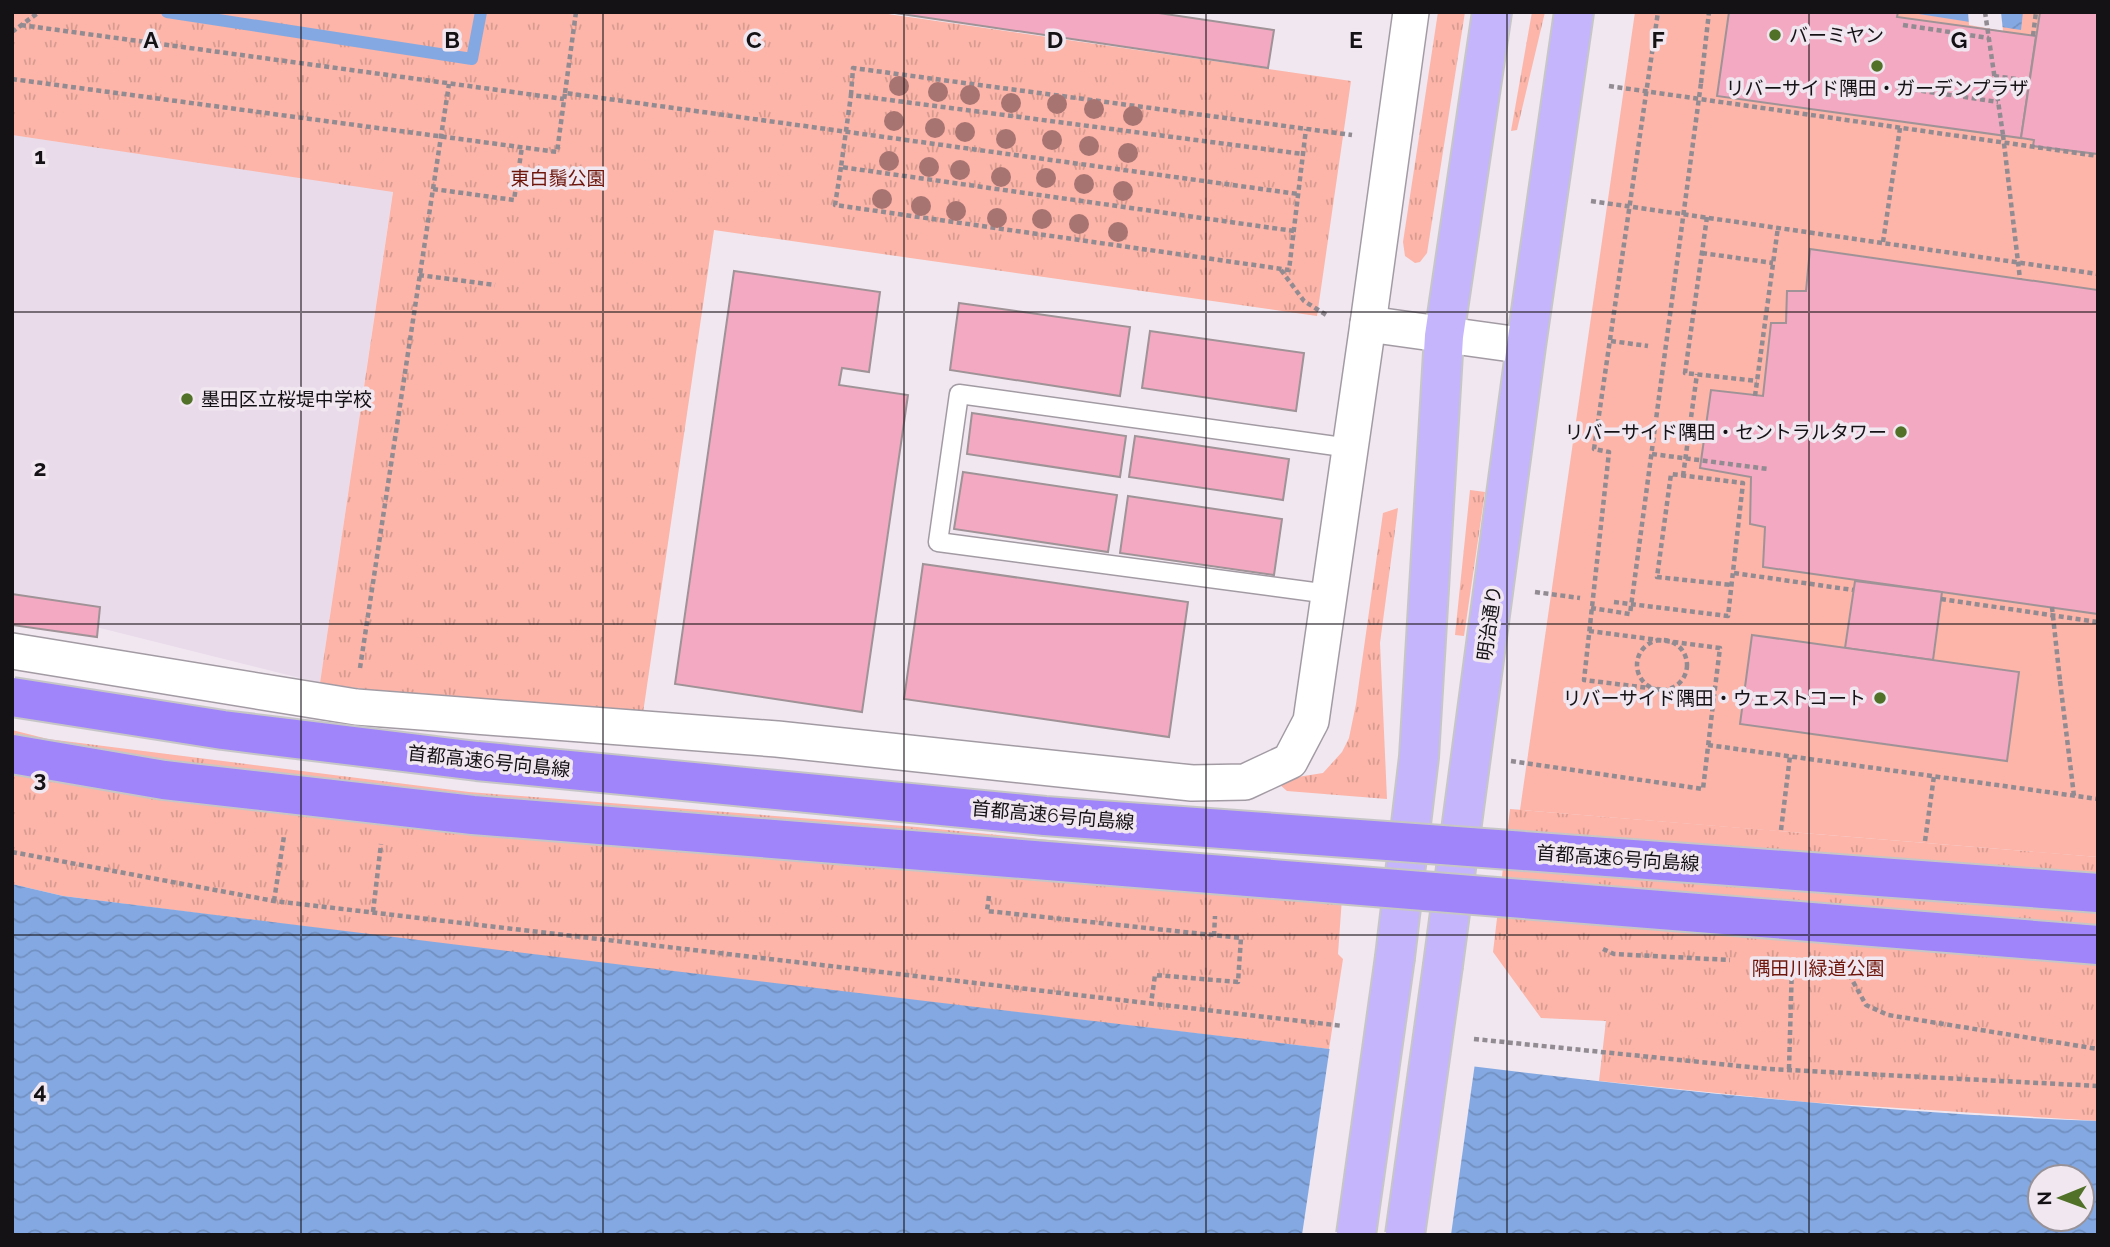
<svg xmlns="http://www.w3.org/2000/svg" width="2110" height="1247" font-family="Raleway,'Noto Sans JP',sans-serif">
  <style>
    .built { fill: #eadbea }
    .grass { fill: url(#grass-tufts) }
    .garden { fill: #fcb5a8 }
    .water { fill: url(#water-waves); fill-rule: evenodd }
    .pier { fill: #f0e7f0 }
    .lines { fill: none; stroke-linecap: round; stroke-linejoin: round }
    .stream { stroke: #84a9e2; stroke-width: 12 }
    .building { fill: #f3a9c1; stroke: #a09397; stroke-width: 2 }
    .lane-casing { stroke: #a39ba4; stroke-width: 21 }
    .street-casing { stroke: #a39ba4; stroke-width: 38 }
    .primary-casing { stroke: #c7c6c7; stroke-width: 42 }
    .path { stroke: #928c92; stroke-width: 4.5; stroke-dasharray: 5 3.5; stroke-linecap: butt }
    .lane { stroke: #fff; stroke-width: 18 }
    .street { stroke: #fff; stroke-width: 35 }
    .primary { stroke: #c5b5fc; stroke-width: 38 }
    .primary-bridge-casing { stroke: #c7c6c7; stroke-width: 42; stroke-linecap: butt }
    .highway-bridge-casing { stroke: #c7c6c7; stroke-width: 42; stroke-linecap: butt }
    .path-bridge { stroke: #928c92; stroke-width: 4.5; stroke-dasharray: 5 3.5; stroke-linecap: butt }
    .primary-bridge { stroke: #c5b5fc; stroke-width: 38 }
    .highway-bridge { stroke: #9f84fa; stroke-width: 38 }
    .tree { fill: #a87472 }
    .grid { fill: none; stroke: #151215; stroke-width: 2; stroke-opacity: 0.55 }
    .poi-dot { fill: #507127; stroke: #f0e7f0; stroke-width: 2.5 }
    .labels { text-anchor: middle; stroke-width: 7; stroke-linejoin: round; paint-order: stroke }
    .poi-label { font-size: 19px; fill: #151215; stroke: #f0e7f0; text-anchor: start }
    .park-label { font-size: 19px; fill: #6e160b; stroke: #f0e7f0 }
    .street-label { font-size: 19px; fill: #151215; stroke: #f0e7f0 }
    .grid-label { font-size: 23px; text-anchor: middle; font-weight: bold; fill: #151215; stroke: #f0e7f0; stroke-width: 7; stroke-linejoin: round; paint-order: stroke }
  </style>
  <defs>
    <pattern id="grass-tufts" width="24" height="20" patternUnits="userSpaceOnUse" patternTransform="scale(1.75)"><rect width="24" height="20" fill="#fcb5a8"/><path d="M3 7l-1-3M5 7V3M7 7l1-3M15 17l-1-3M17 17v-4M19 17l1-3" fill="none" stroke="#d79b90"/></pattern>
    <pattern id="water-waves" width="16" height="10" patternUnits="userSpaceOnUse" patternTransform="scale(1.75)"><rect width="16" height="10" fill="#84a9e2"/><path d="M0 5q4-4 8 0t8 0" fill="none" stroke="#7190c1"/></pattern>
  </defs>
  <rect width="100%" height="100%" fill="#f0e7f0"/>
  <path class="built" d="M12,135L393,191L320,683L12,606Z"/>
  <g class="grass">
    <path d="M12,12H874L1351,81L1317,316L714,230L643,713L379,691L320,683L393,192L12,135Z"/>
    <path d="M1438,12H1465L1427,253L1420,262L1415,263L1405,256L1403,242Z"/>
    <path d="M1532,12H1545L1517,130L1511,131Z"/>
    <path d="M1470,490L1485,492L1464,636L1455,635Z"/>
    <path d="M1398,508L1380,643L1387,799L1287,791L1279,784L1291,778L1323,773L1342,752L1349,738L1356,704L1383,513Z"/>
    <path d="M12,730L48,739L469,792L917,827L1344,869L1338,954L1343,959L1329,1049L569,960L63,896L12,884Z"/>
    <path d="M1510,809L2098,857V1121L1805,1102L1599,1081L1606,1021L1541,1018L1493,952Z"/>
  </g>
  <path class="garden" d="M1635,12H2098V857L1520,810Z"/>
  <g class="water">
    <path d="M1906,12H2023L2021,30Z"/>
    <path d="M12,884L63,896C454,945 846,992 1238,1038C1524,1072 1810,1111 2098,1121V1235H12ZM2040,1177H2082V1219H2040Z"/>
  </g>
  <g class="pier">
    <path d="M1968,12H2001L2003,31L1969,25Z"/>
    <path d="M1330,1046L1475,1063L1451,1235H1302Z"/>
  </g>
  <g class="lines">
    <path class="stream" d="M167,12L472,59L481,12"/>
  </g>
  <g class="building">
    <path d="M888,12H1152L1274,30L1268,68Z"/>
    <path d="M1729,12H1898L1897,17L2036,36L2021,138L1717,96Z"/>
    <path d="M2040,12H2098V154L2033,146L2034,140L2021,138Z"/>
    <path d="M1810,249L2098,290V614L1763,567L1765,527L1750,524L1751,477L1700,468L1711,390L1763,396L1771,323H1786L1787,291H1806Z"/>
    <path d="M734,271L880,292L869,372L842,368L839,385L908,395L862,712L675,684Z"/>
    <path d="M959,303L1130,327L1120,396L950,370Z"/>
    <path d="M1150,331L1304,353L1296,411L1142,388Z"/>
    <path d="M972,413L1126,436L1120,477L967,454Z"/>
    <path d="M1135,436L1289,459L1283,500L1129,477Z"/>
    <path d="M963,472L1117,495L1108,552L954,529Z"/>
    <path d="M1128,496L1282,519L1274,575L1120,553Z"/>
    <path d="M923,564L1188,602L1169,737L904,699Z"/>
    <path d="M1855,581L1942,592L1933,660L1845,648Z"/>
    <path d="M12,594L100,607L97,637L12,625Z"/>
    <path d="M1752,635L2019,672L2007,761L1740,724Z"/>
  </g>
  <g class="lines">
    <defs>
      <path id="lane" d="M1329,594L938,542L959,394L1350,448"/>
      <g id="street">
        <path d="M1368,324L1411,12"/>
        <path d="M12,651L356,707L777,739L1192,783L1245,782L1290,761L1311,721L1368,324L1526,346"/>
      </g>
      <g id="primary">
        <path d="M1395,957L1419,757L1444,336L1492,12"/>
        <path d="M1443,965L1526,346L1574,12"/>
      </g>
    </defs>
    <use href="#lane" class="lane-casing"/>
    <use href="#street" class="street-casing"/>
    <use href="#primary" class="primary-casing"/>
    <g class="path">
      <path d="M1985,12L2003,135"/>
      <path d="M21,25L564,99"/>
      <path d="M1903,25L1989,38"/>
      <path d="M12,32L39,12"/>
      <path d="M2033,36L2036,12"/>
      <path d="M1994,76L2016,79"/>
      <path d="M12,79L557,152L565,93L1298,194"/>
      <path d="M1701,83L1709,12"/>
      <path d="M1609,86L2098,156"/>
      <path d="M565,93L576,12"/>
      <path d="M851,95L853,68L1352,135"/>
      <path d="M841,167L835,205L1289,270L1306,129"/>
      <path d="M433,189L514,200L522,147"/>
      <path d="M1591,201L2098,274"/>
      <path d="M1707,217L1685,373L1757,381"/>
      <path d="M1294,231L841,167L851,95L1303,154"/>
      <path d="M1883,242L1900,128"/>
      <path d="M1702,253L1773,263"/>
      <path d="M1281,270L1304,301L1328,316"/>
      <path d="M419,275L495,285"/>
      <path d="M1611,341L1648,346"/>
      <path d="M1755,396L1778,227"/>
      <path d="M1683,476L1697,374"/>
      <path d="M1734,573L1853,590"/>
      <path d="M1535,592L1580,598"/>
      <path d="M1941,599L2098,622"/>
      <path d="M1614,602L1728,616L1743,483L1671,474L1657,577L1732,585"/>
      <path d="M1589,631L1720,648L1714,696"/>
      <circle cx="1662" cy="665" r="25"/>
      <path d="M360,668L449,84"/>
      <path d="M2060,681L2074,796"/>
      <path d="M1708,745L2098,799"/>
      <path d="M1511,761L1703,789L1714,696L1584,680L1609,452L1594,449L1658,12"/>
      <path d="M1781,830L1790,756"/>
      <path d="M1925,841L1934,776"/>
      <path d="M12,852L274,901L1343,1026"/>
      <path d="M989,896L987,911L1241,938L1238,982L1155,975L1151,1004"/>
      <path d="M274,901L284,836"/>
      <path d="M373,912L381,844"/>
      <path d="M1214,936L1215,916"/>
      <path d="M1603,949L1614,954L1730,960"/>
      <path d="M1845,967L1866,1005L1888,1015L2098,1049"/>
      <path d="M1474,1039L1769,1069L2098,1086"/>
      <path d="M1789,1069L1792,964"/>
    </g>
    <use href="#lane" class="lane"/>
    <use href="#street" class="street"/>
    <use href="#primary" class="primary"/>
    <defs>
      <g id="primary-bridge">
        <path d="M1356,1235L1395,957"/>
        <path d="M1405,1235L1443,965"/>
      </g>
      <g id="highway-bridge">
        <path d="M12,697L223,730L477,761L1045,816L2098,893"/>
        <path d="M12,754L164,780L473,815L2098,945"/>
      </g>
    </defs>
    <use href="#primary-bridge" class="primary-bridge-casing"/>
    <use href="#highway-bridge" class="highway-bridge-casing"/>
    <g class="path-bridge">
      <path d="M1896,87L1998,102"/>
      <path d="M2003,135L2020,279"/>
      <path d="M1652,454L1768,469"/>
      <path d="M2052,607L2060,681"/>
      <path d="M1591,608L1630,614L1701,83"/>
    </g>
    <use href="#primary-bridge" class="primary-bridge"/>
    <use href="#highway-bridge" class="highway-bridge"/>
  </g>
  <g class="tree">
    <circle cx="899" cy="86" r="10"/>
    <circle cx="938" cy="92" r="10"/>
    <circle cx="970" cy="95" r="10"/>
    <circle cx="1011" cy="103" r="10"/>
    <circle cx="1057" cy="104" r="10"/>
    <circle cx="1094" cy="109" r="10"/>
    <circle cx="1133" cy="116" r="10"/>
    <circle cx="894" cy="121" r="10"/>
    <circle cx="935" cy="128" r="10"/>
    <circle cx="965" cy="132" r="10"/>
    <circle cx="1006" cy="139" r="10"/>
    <circle cx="1052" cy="140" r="10"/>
    <circle cx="1089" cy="146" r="10"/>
    <circle cx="1128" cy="153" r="10"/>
    <circle cx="889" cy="161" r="10"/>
    <circle cx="929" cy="167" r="10"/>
    <circle cx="960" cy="170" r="10"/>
    <circle cx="1001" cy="177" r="10"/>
    <circle cx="1046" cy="178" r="10"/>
    <circle cx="1084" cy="184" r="10"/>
    <circle cx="1123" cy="191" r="10"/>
    <circle cx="882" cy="199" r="10"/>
    <circle cx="921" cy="206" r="10"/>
    <circle cx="956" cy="211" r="10"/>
    <circle cx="997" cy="218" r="10"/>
    <circle cx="1042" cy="219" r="10"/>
    <circle cx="1079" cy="224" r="10"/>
    <circle cx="1118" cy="232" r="10"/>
  </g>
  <path class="grid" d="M301,12V1235M603,12V1235M904,12V1235M1206,12V1235M1507,12V1235M1809,12V1235M12,312H2098M12,624H2098M12,935H2098"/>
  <g class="poi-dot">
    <circle cx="1775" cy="35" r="7"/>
    <circle cx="1877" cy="66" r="7"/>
    <circle cx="187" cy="399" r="7"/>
    <circle cx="1901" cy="432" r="7"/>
    <circle cx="1880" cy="698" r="7"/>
  </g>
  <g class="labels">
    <g class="poi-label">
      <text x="1789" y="42">バーミヤン</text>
      <text x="1877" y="95" text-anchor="middle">リバーサイド隅田・ガーデンプラザ</text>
      <text x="201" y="406">墨田区立桜堤中学校</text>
      <text x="1887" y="439" text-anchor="end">リバーサイド隅田・セントラルタワー</text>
      <text x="1866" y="705" text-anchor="end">リバーサイド隅田・ウェストコート</text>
    </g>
    <g class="park-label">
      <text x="558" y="185">東白鬚公園</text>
      <text x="1818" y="975">隅田川緑道公園</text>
    </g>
    <g class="street-label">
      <text transform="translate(1489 623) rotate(-82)" y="7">明治通り</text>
      <text transform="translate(489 761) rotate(6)" y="7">首都高速6号向島線</text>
      <text transform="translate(1053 815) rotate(5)" y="7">首都高速6号向島線</text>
      <text transform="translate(1618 858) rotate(4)" y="7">首都高速6号向島線</text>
    </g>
  </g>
  <g class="grid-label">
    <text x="151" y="48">A</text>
    <text x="452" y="48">B</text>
    <text x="754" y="48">C</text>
    <text x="1055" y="48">D</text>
    <text x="1356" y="48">E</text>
    <text x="1658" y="48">F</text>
    <text x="1959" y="48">G</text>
    <text x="40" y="164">1</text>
    <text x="40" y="476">2</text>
    <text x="40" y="787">3</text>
    <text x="40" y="1099">4</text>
  </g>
  <rect width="2110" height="1247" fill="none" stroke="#151215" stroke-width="28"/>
  <g transform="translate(2061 1198) rotate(269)"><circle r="33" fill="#f0e7f0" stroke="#989298" stroke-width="2"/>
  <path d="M0-5L12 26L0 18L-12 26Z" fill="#507127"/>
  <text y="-10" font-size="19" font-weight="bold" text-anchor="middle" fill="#151215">N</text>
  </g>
</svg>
